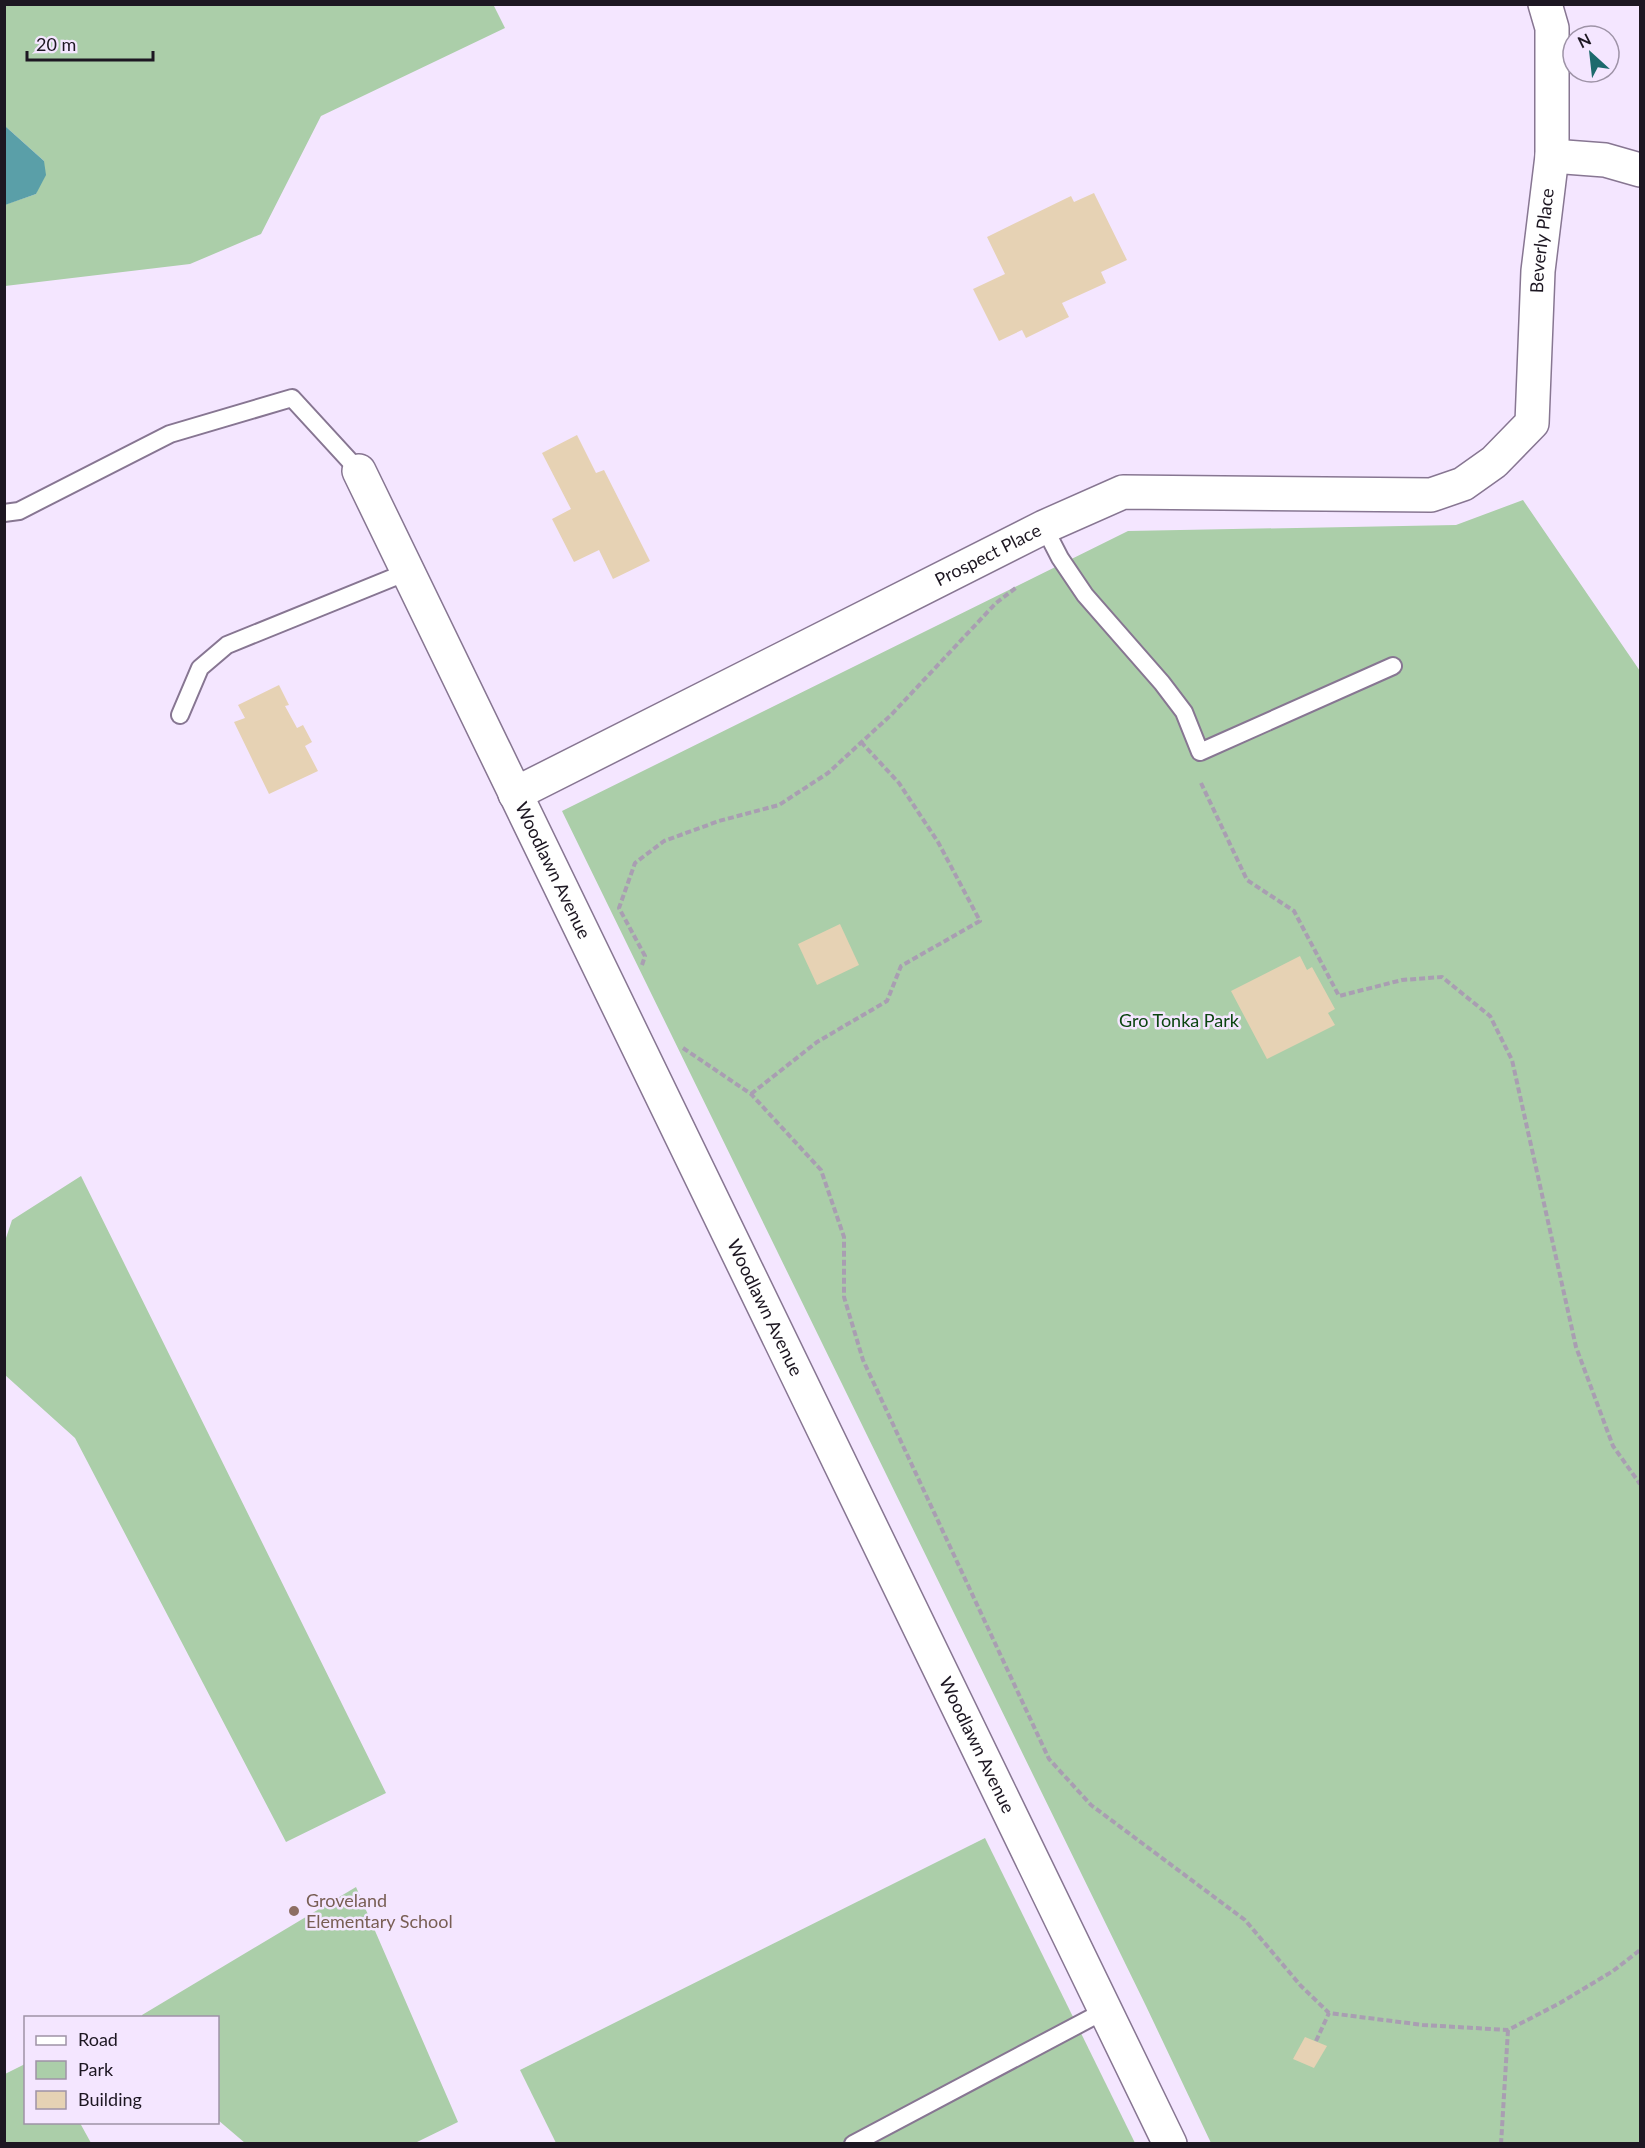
<svg xmlns="http://www.w3.org/2000/svg" width="1645" height="2148" font-family="Lato,sans-serif">
  <style>
    .green { fill: #abcea9 }
    .water { fill: #5a9fa8 }
    .building { fill: #e6d2b4 }
    .lines { fill: none; stroke-linecap: round; stroke-linejoin: round }
    .lane-casing { stroke: #877692; stroke-width: 20 }
    .street-casing { stroke: #877692; stroke-width: 36 }
    .path { stroke: #a99eb2; stroke-width: 4; stroke-dasharray: 6 3; stroke-linecap: butt }
    .lane { stroke: #fff; stroke-width: 16 }
    .street { stroke: #fff; stroke-width: 33 }
    .education-dot { fill: #8d6e63; stroke: #f4e6ff; stroke-width: 2 }
    .labels { text-anchor: middle; stroke-width: 5; stroke-linejoin: round; paint-order: stroke }
    .street-label { font-size: 18px; fill: #1d1722; stroke: #f4e6ff }
    .park-label { font-size: 18px; fill: #0b4510; stroke: #f4e6ff }
    .education-label { font-size: 18px; fill: #785e54; stroke: #f4e6ff; text-anchor: start }
  </style>
  <rect width="100%" height="100%" fill="#f4e6ff"/>
  <g class="green">
    <path d="M493,4L505,28L321,116L261,234L190,264L5,286L4,205L36,194L44,161L5,126V5Z"/>
    <path d="M1523,500L1640,671V2143H1211L1146,2006L562,811L1128,531L1456,525Z"/>
    <path d="M81,1176L386,1793L286,1842L75,1438L5,1375V1241L12,1220Z"/>
    <path d="M985,1838L1135,2143H556L520,2070Z"/>
    <path d="M356,1887L458,2122L415,2143H245L218,2120V2018H143L142,2015Z"/>
    <path d="M25,2064L26,2122L80,2123L91,2143H5V2074Z"/>
  </g>
  <path class="water" d="M5,126L44,161L46,175L36,194L5,205Z"/>
  <g class="building">
    <path d="M1094,193L1127,260L1101,272L1106,283L1062,303L1069,317L1026,338L1022,330L999,341L973,289L1005,274L987,237L1071,196L1074,202Z"/>
    <path d="M577,435L596,473L604,470L650,561L613,579L599,550L574,562L552,519L571,509L542,453Z"/>
    <path d="M279,685L289,705L285,706L297,728L303,725L312,742L305,746L318,771L269,794L234,722L245,718L238,705Z"/>
    <path d="M840,924L859,965L817,985L798,944Z"/>
    <path d="M1300,956L1307,970L1312,967L1335,1009L1328,1013L1335,1025L1267,1059L1231,991Z"/>
    <path d="M1305,2037L1327,2046L1314,2068L1293,2059Z"/>
  </g>
  <g class="lines">
    <defs>
      <g id="lane">
        <path d="M4,513L19,511L170,434L292,398L359,471"/>
        <path d="M1044,527L1060,558L1085,595L1162,683L1184,712L1200,752L1393,666"/>
        <path d="M180,715L200,668L227,645L407,572"/>
        <path d="M853,2144L1104,2011"/>
      </g>
      <g id="street">
        <path d="M1552,156L1605,160L1640,170"/>
        <path id="s1" d="M359,471L1170,2144"/>
        <path id="s2" d="M515,794L1044,527L1123,492L1431,495L1463,484L1494,462L1532,423L1538,271L1552,156V28L1545,4"/>
      </g>
    </defs>
    <use href="#lane" class="lane-casing"/>
    <use href="#street" class="street-casing"/>
    <g class="path">
      <path d="M1201,783L1247,880L1294,911L1339,996L1402,980L1442,977L1490,1016L1512,1060L1576,1347L1613,1446L1640,1484"/>
      <path d="M642,965L645,956L619,908L635,863L664,841L719,821L779,805L828,773L891,715L996,603L1017,587"/>
      <path d="M683,1048L751,1094L821,1170L844,1237V1297L863,1360L1049,1759L1091,1805L1245,1920L1301,1986L1329,2013L1423,2025L1508,2030L1560,2003L1613,1971L1640,1950"/>
      <path d="M751,1094L817,1042L887,1001L901,966L980,921L938,842L899,783L861,742"/>
      <path d="M1316,2041L1329,2013"/>
      <path d="M1501,2144L1508,2030"/>
    </g>
    <use href="#lane" class="lane"/>
    <use href="#street" class="street"/>
  </g>
  <circle class="education-dot" cx="294" cy="1911" r="6"/>
  <g class="labels">
    <g class="street-label">
      <text dy="6" stroke="none"><textPath href="#s2" startOffset="1296">Beverly Place</textPath></text>
      <text dy="6" stroke="none"><textPath href="#s2" startOffset="530">Prospect Place</textPath></text>
      <text dy="6" stroke="none"><textPath href="#s1" startOffset="444">Woodlawn Avenue</textPath></text>
      <text dy="6" stroke="none"><textPath href="#s1" startOffset="930">Woodlawn Avenue</textPath></text>
      <text dy="6" stroke="none"><textPath href="#s1" startOffset="1416">Woodlawn Avenue</textPath></text>
    </g>
    <g class="park-label">
      <text x="1179" y="1027">Gro Tonka Park</text>
    </g>
    <g class="education-label">
      <text x="306" y="1907">Groveland<tspan x="306" dy="21">Elementary School</tspan></text>
    </g>
  </g>
  <rect width="1645" height="2148" fill="none" stroke="#1d1722" stroke-width="12"/>
  <rect x="24" y="2016" width="195" height="108" fill="#f4e6ff" stroke="#9e93a7" stroke-width="1.5"/>
  <rect x="36" y="2036" width="30" height="9" fill="#ffffff" stroke="#9e93a7" stroke-width="1.5"/>
  <text x="78" y="2046" font-size="18" fill="#1d1722">Road</text>
  <rect x="36" y="2061" width="30" height="18" fill="#abcea9" stroke="#9e93a7" stroke-width="1.5"/>
  <text x="78" y="2076" font-size="18" fill="#1d1722">Park</text>
  <rect x="36" y="2091" width="30" height="18" fill="#e6d2b4" stroke="#9e93a7" stroke-width="1.5"/>
  <text x="78" y="2106" font-size="18" fill="#1d1722">Building</text>
  <g transform="translate(1591 54) rotate(333)"><circle r="28" fill="#f4e6ff" stroke="#9e93a7" stroke-width="1.5"/>
  <path d="M0-4.5L10 22L0 15L-10 22Z" fill="#1d6a6d"/>
  <text y="-9" font-size="16" font-weight="bold" text-anchor="middle" fill="#1d1722">N</text>
  </g>
  <path d="M27 51v9h126v-9" fill="none" stroke="#1d1722" stroke-width="3"/>
  <text x="36" y="51" font-size="18" fill="#1d1722" stroke="#f4e6ff" stroke-width="4.5" paint-order="stroke">20 m</text>
</svg>
